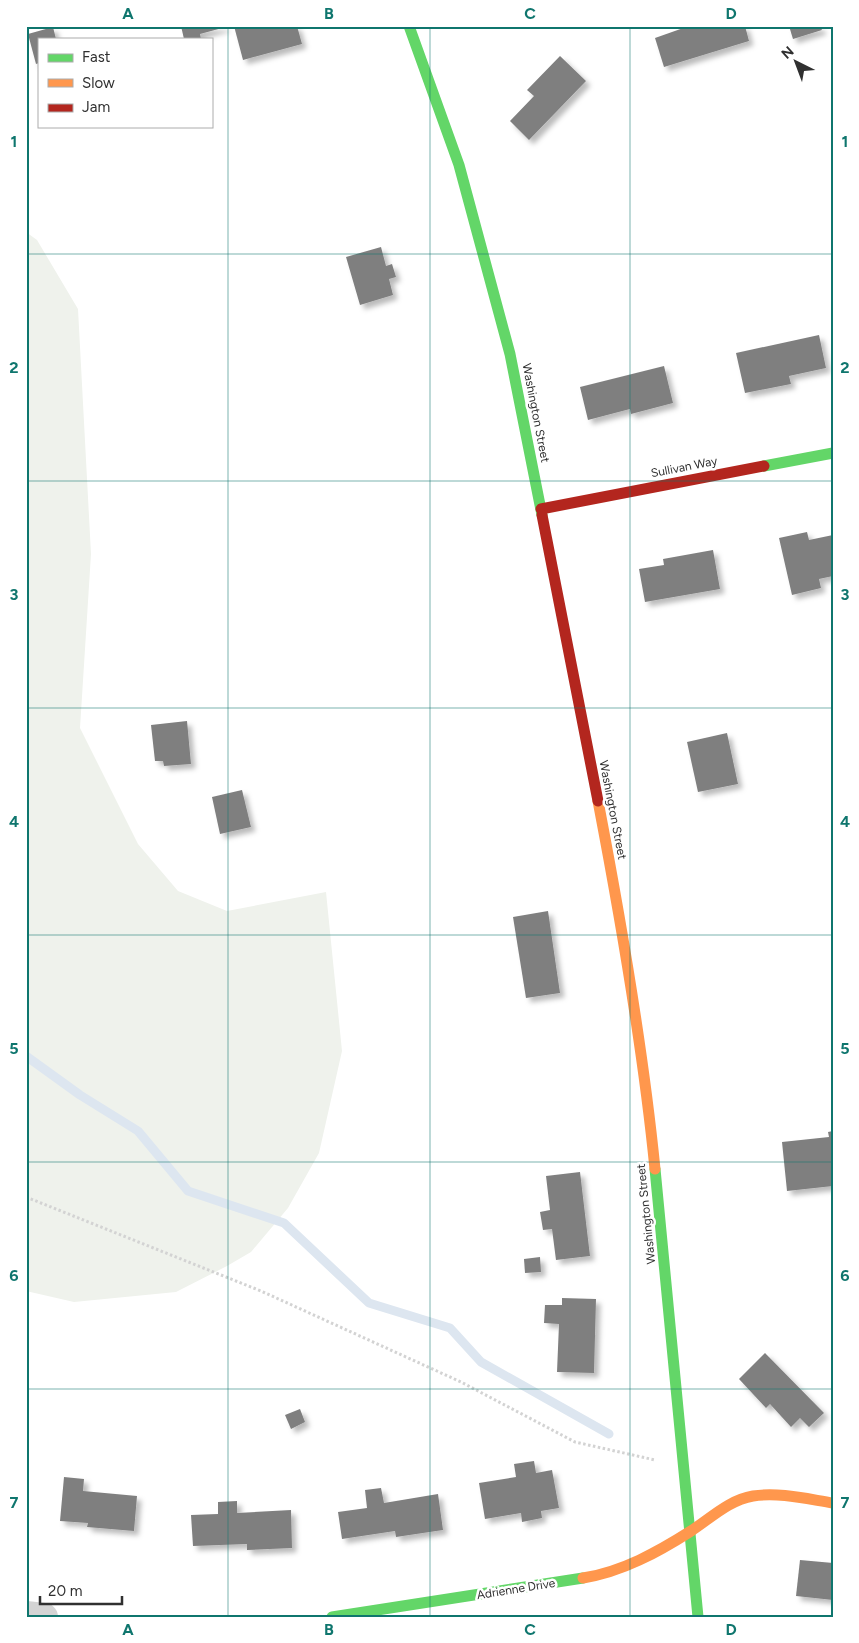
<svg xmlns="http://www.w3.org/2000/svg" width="859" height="1643" font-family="Figtree,sans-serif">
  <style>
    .green { fill: #eff2ec }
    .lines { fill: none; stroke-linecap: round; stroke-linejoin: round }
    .stream { stroke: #dde6f0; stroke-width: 9 }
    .building { fill: #7f7f7f; filter: url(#shadow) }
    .path { stroke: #d3d3d3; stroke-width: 3; stroke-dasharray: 2.5 2.5; stroke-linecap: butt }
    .street { stroke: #d4d4d4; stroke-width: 28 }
    .fast { stroke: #63d668; stroke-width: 11 }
    .slow { stroke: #ff974d; stroke-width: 11 }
    .jam { stroke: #b3261e; stroke-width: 11 }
    .grid { fill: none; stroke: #0f766e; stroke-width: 1; stroke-opacity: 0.55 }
    .labels { text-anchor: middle; stroke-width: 5; stroke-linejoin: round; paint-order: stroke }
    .street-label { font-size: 12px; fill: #303030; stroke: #fff }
    .neatline { fill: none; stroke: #0f766e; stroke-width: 2 }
    .grid-label { font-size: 16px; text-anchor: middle; font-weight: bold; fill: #0f766e }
  </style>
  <defs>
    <filter id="shadow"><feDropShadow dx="4.5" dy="4.5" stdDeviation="2.5" flood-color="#0004"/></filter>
  </defs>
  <rect width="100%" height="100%" fill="#fff"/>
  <path class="green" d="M26,232L37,240L78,309L91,554L80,728L138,844L178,891L227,911L326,892L342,1051L319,1153L288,1208L251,1252L227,1266L176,1292L74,1302L26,1291Z"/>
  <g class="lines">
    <path class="stream" d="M26,1056L80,1095L138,1131L188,1191L284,1223L369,1303L450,1328L481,1362L609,1434"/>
  </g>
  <g class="building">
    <path d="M181,26H226V27L200,34L201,39H184Z"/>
    <path d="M234,26H297L302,44L243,60Z"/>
    <path d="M689,26H745L749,41L664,67L655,38Z"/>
    <path d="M789,26H820L822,30L793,39Z"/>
    <path d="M53,27L56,39H39V63L36,64L28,34Z"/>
    <path d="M560,56L586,81L529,140L510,121L534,96L527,90Z"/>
    <path d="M381,247L386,266L392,264L396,277L389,279L393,295L360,305L346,257Z"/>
    <path d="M819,335L826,368L789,376L791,384L745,393L736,353Z"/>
    <path d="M664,366L673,403L631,414L630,409L588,420L580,387Z"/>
    <path d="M807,532L809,540L833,535V576L819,579L821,588L792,595L779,538Z"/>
    <path d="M713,550L720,589L645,602L639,569L664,565L663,559Z"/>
    <path d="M187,721L191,764L164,766L163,761H155L151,725Z"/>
    <path d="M727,733L738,784L698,792L687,742Z"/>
    <path d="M242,790L251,827L220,834L212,797Z"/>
    <path d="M548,911L560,993L526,998L513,917Z"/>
    <path d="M833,1131V1186L787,1191L782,1142L829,1137L828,1132Z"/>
    <path d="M580,1172L590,1256L556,1260L552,1229L543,1230L540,1212L550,1210L546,1176Z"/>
    <path d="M540,1257L541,1272L525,1273L524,1259Z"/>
    <path d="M562,1298L596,1299L594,1373L557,1372L559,1324L544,1323L545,1305H562Z"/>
    <path d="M765,1353L824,1413L809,1427L800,1418L791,1427L770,1404L766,1408L739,1379Z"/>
    <path d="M300,1409L305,1422L291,1429L285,1415Z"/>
    <path d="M534,1461L536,1473L552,1470L559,1508L541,1511L542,1518L522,1522L521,1513L485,1519L479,1483L516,1477L514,1464Z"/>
    <path d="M64,1477L84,1479L83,1491L137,1496L134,1531L87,1527L88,1523L60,1521Z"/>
    <path d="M381,1488L384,1503L438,1494L443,1530L396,1537L395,1531L342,1539L338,1512L367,1508L365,1490Z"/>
    <path d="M237,1501V1513L291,1510L292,1548L247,1550V1544L193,1546L191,1515L218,1514V1502Z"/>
    <path d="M800,1560L833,1563V1600L796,1596Z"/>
  </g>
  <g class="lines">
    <path class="path" d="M26,1197L261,1291L461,1382L575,1442L655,1460"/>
    <path class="street" d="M26,1615L44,1617"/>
    <g class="fast">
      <path d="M409,26L459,165L510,354L542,515"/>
      <path d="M764,466L833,453"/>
      <path d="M655,1169L698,1617"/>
      <path d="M332,1617L583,1578"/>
    </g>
    <g class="slow">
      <path d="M598,801C621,921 643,1048 655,1169"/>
      <path d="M583,1578C622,1572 658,1552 691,1531C711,1518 729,1500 753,1496C779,1492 807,1499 833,1503"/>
    </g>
    <g class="jam">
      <path d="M541,509L764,466"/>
      <path d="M542,515L598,801"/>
    </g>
  </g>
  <path class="grid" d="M228,26V1617M430,26V1617M630,26V1617M26,254H833M26,481H833M26,708H833M26,935H833M26,1162H833M26,1389H833"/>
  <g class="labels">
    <g class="street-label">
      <text transform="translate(536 413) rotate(79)" y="4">Washington Street</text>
      <text transform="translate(684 467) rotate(-11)" y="4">Sullivan Way</text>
      <text transform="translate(613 810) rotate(79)" y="4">Washington Street</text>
      <text transform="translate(646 1214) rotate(-96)" y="4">Washington Street</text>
      <text transform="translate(516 1589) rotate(-9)" y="4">Adrienne Drive</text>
    </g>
  </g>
  <rect width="859" height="1643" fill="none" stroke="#ffffff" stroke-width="55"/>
  <rect x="38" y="38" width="175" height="90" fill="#ffffff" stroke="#acacac"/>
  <rect x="48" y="54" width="25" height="8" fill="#63d668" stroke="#acacac"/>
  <text x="82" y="62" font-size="15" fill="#303030">Fast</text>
  <rect x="48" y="79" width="25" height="8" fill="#ff974d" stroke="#acacac"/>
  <text x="82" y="88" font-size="15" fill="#303030">Slow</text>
  <rect x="48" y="104" width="25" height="8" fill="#b3261e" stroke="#acacac"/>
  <text x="82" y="112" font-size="15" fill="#303030">Jam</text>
  <g transform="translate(796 62) rotate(318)" stroke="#ffffff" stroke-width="4" paint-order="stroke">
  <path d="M0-4L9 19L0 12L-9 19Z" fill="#303030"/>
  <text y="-8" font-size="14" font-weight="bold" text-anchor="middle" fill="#303030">N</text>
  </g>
  <path d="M40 1596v8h82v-8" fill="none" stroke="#303030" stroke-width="2.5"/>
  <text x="48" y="1596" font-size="15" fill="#303030" stroke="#ffffff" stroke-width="4" paint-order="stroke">20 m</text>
  <rect x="28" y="28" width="804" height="1588" class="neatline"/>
  <g class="grid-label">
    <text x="128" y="19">A</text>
    <text x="329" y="19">B</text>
    <text x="530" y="19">C</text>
    <text x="731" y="19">D</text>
    <text x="14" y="147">1</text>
    <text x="845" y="147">1</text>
    <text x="14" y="373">2</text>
    <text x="845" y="373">2</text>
    <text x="14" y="600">3</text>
    <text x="845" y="600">3</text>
    <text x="14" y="827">4</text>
    <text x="845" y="827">4</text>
    <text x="14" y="1054">5</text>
    <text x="845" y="1054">5</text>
    <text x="14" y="1281">6</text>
    <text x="845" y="1281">6</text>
    <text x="14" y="1508">7</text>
    <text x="845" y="1508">7</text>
    <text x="128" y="1635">A</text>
    <text x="329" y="1635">B</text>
    <text x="530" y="1635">C</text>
    <text x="731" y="1635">D</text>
  </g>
</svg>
